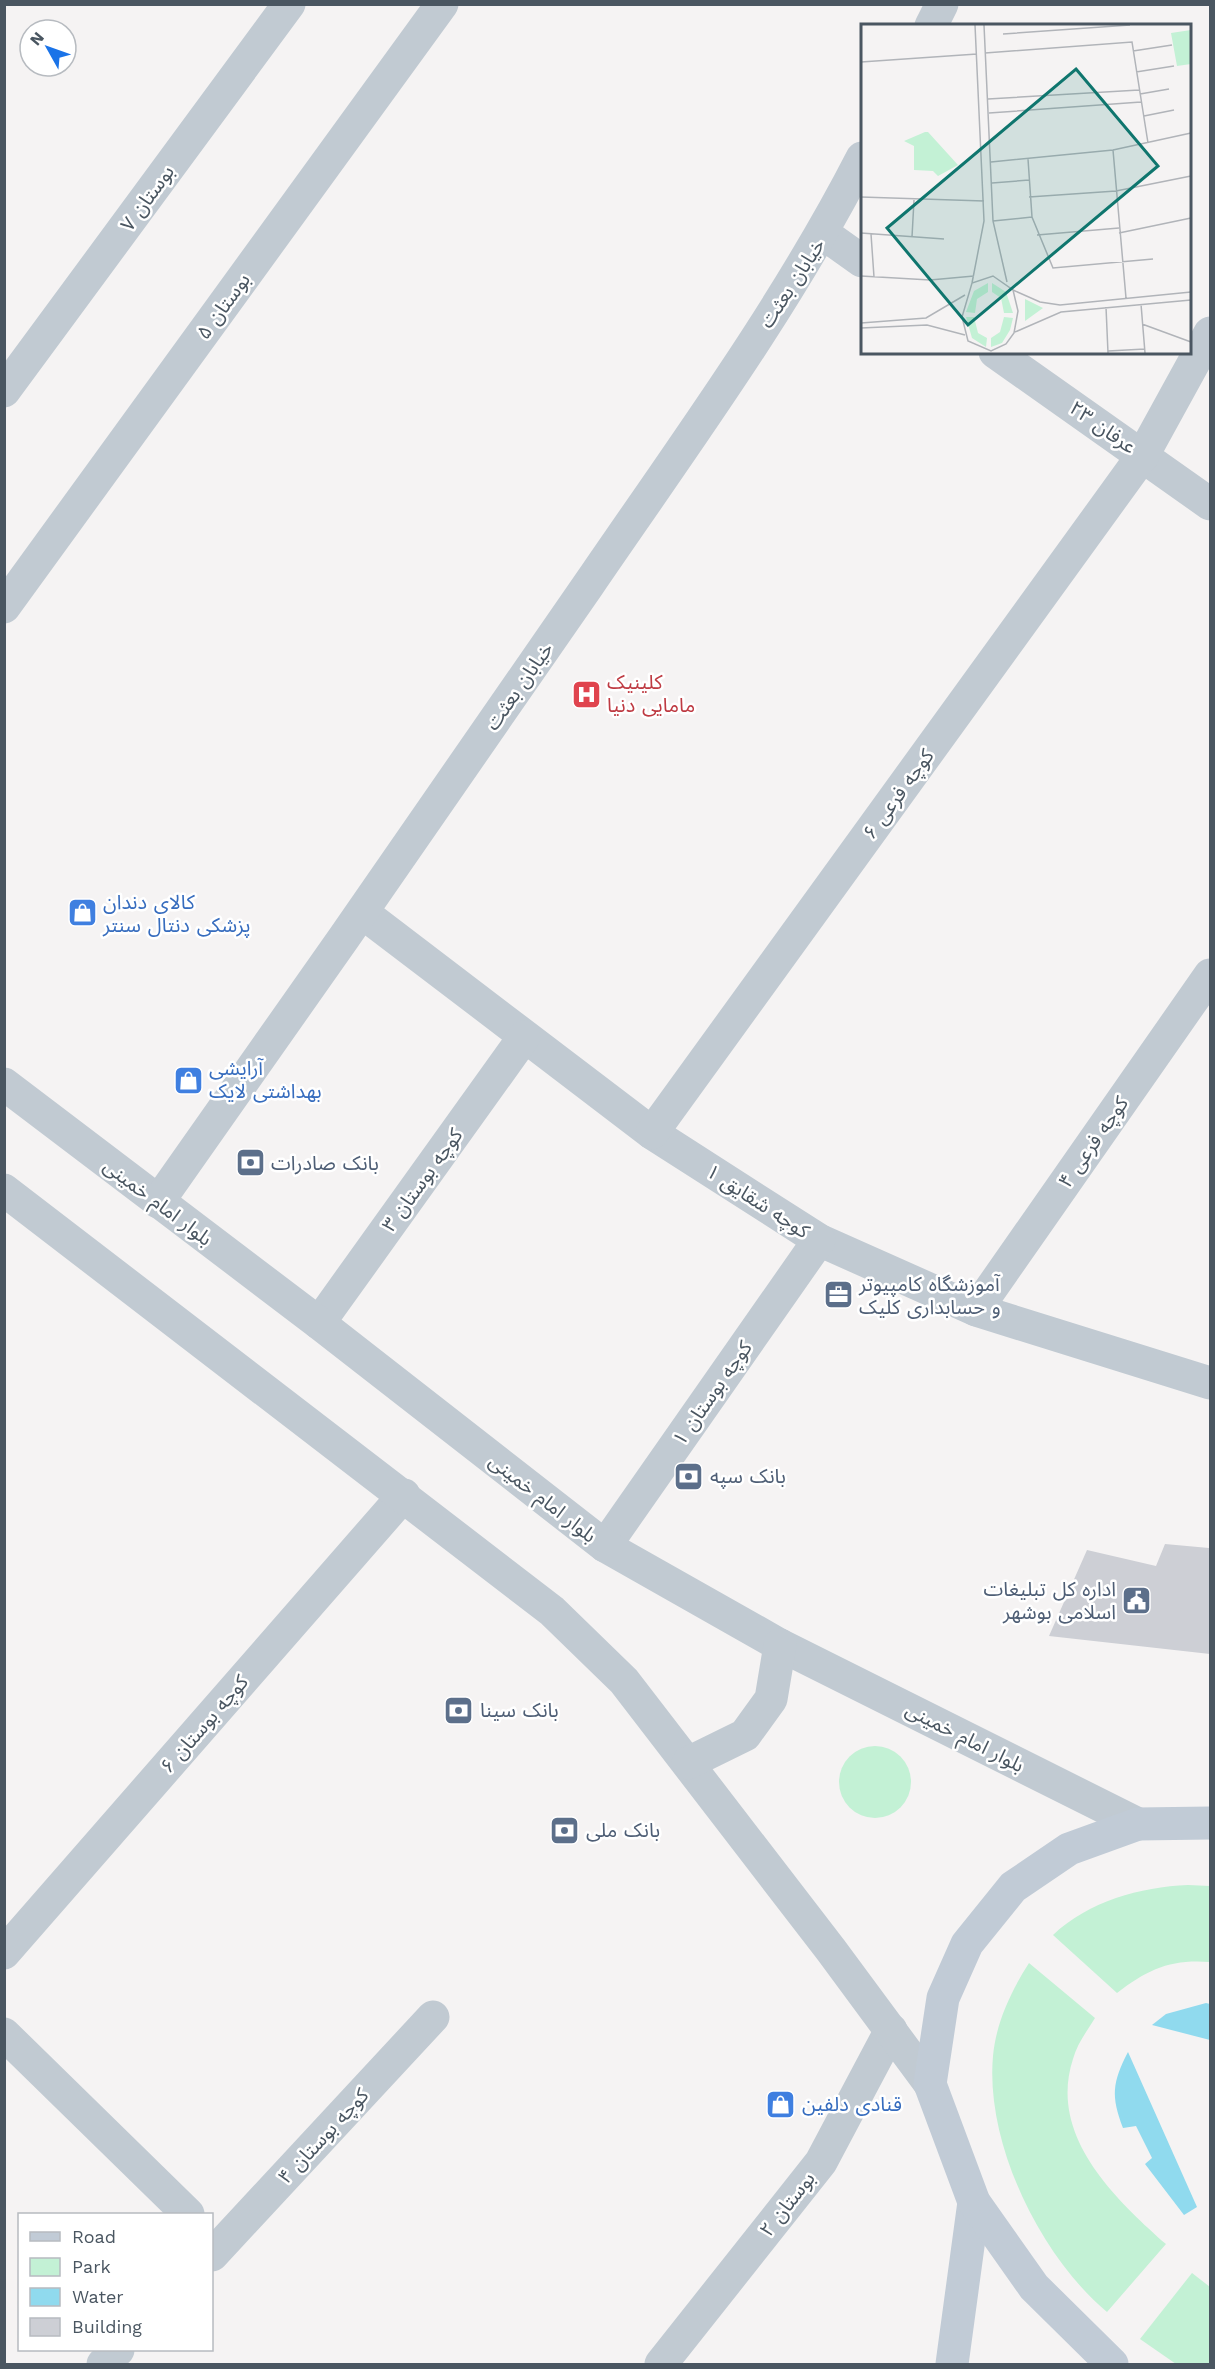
<svg xmlns="http://www.w3.org/2000/svg" width="1215" height="2369" font-family="'Work Sans','Noto Sans Arabic',sans-serif">
  <style>
    .green { fill: #c3f1d5 }
    .water { fill: #90daee }
    .building { fill: #cdcfd5 }
    .lines { fill: none; stroke-linecap: round; stroke-linejoin: round }
    .minor { stroke: #c1cad2; stroke-width: 33 }
    .tertiary { stroke: #c1cad2; stroke-width: 33 }
    .secondary { stroke: #c1cbd6; stroke-width: 33 }
    .labels { text-anchor: middle; stroke-width: 5; stroke-linejoin: round; paint-order: stroke }
    .street-label { font-size: 20px; fill: #4a5661; stroke: #fff }
    .health-label { font-size: 20px; fill: #be3a42; stroke: #fff; text-anchor: start }
    .shop-label { font-size: 20px; fill: #366cbe; stroke: #fff; text-anchor: start }
    .service-label { font-size: 20px; fill: #4e5e75; stroke: #fff; text-anchor: start }
    .inset-road { fill: none; stroke: #b1b4b9; stroke-width: 1.5 }
    .view { fill: #0f766e; fill-opacity: 0.15; stroke: #0f766e; stroke-width: 3 }
    .inset-edge { fill: none; stroke: #4a5661; stroke-width: 3 }
  </style>
  <rect width="100%" height="100%" fill="#f5f3f3"/>
  <g class="green">
    <circle cx="875" cy="1782" r="36"/>
    <path d="M1188,1885L1210,1886V1962C1171,1959 1148,1969 1117,1993L1053,1935C1089,1901 1140,1887 1188,1885Z"/>
    <path d="M1029,1963L1095,2018C1087,2031 1077,2044 1073,2059C1048,2135 1114,2198 1166,2244L1107,2312C1041,2257 985,2144 993,2056C996,2023 1011,1991 1029,1963Z"/>
    <path d="M1192,2273L1210,2287V2364H1176L1140,2339Z"/>
  </g>
  <g class="water">
    <path d="M1206,2003L1210,2004V2040L1152,2025L1166,2014Z"/>
    <path d="M1128,2052L1197,2207L1184,2215L1145,2164L1152,2158L1136,2126L1123,2128C1111,2096 1112,2083 1128,2052Z"/>
  </g>
  <path class="building" d="M1165,1544L1209,1548L1210,1544V1654L1049,1636L1087,1550L1156,1566Z"/>
  <g class="lines">
    <g class="minor">
      <path d="M824,234L862,261"/>
      <path d="M995,352L1210,504"/>
      <path d="M4,391L289,4"/>
      <path d="M4,607L442,4"/>
      <path d="M363,913L652,1133L819,1240L976,1310L1210,1383"/>
      <path d="M652,1133L1143,455L1210,333"/>
      <path d="M976,1310L1210,975"/>
      <path d="M319,1323L524,1037"/>
      <path d="M605,1546L819,1240"/>
      <path d="M4,1953L404,1495"/>
      <path d="M4,2034L188,2214"/>
      <path d="M212,2255L433,2017"/>
      <path d="M103,2364L118,2350"/>
      <path d="M661,2364L821,2162L891,2030"/>
    </g>
    <g class="tertiary">
      <path d="M931,26L942,4"/>
      <path d="M4,1084L319,1323L605,1546L780,1645L1138,1824"/>
      <path d="M4,1190L552,1611L624,1681L831,1950L930,2084"/>
      <path d="M158,1202C303,997 447,791 589,584C684,445 785,308 862,158"/>
      <path d="M688,1763L745,1735L771,1699L780,1645"/>
    </g>
    <g class="secondary">
      <path d="M952,2364L974,2202"/>
      <path d="M1112,2364L1034,2287L974,2202L930,2084L943,1998L967,1944L1013,1887L1069,1849L1138,1824L1210,1823"/>
    </g>
  </g>
  <defs>
    <symbol id="hospital-square" viewBox="-11 -11 22 22"><rect x="-9" y="-9" width="18" height="18" rx="4" fill="#e0444e" stroke="#fff"/><path d="M-5-5h3v3.5h4V-5h3V5h-3V1.5h-4V5h-3Z" fill="#fff"/></symbol>
    <symbol id="shop-square" viewBox="-11 -11 22 22"><rect x="-9" y="-9" width="18" height="18" rx="4" fill="#3f7fe0" stroke="#fff"/><path d="M-5-2.5h2.3a2.7 3.5 0 0 1 5.4 0H5L5.5 6h-11ZM-1.5-2.5h3a1.5 2.3 0 0 0-3 0Z" fill="#fff"/></symbol>
    <symbol id="bank-square" viewBox="-11 -11 22 22"><rect x="-9" y="-9" width="18" height="18" rx="4" fill="#5c6f8a" stroke="#fff"/><path d="M-6-4H6V4H-6ZM0-2.3a2.3 2.3 0 1 0 0 4.6a2.3 2.3 0 1 0 0-4.6Z" fill="#fff"/></symbol>
    <symbol id="office-square" viewBox="-11 -11 22 22"><rect x="-9" y="-9" width="18" height="18" rx="4" fill="#5c6f8a" stroke="#fff"/><path d="M-6-3h4V-5.5h4V-3h4V5H-6ZM-1-4.5V-3h2v-1.5ZM-6 0V1H6V0Z" fill="#fff"/></symbol>
    <symbol id="civic-square" viewBox="-11 -11 22 22"><rect x="-9" y="-9" width="18" height="18" rx="4" fill="#5c6f8a" stroke="#fff"/><path d="M-.6-6.5H3V-4.5H.6V-3L4-1V1h2V6H-6V1h2V-1L-.6-3ZM-1.2 2.5V6h2.4V2.5Z" fill="#fff"/></symbol>
  </defs>
  <g fill-rule="evenodd">
    <use href="#hospital-square" x="570" y="678" width="33" height="33"/>
    <use href="#shop-square" x="66" y="896" width="33" height="33"/>
    <use href="#shop-square" x="172" y="1064" width="33" height="33"/>
    <use href="#bank-square" x="234" y="1146" width="33" height="33"/>
    <use href="#office-square" x="822" y="1278" width="33" height="33"/>
    <use href="#bank-square" x="672" y="1460" width="33" height="33"/>
    <use href="#civic-square" x="1120" y="1584" width="33" height="33"/>
    <use href="#bank-square" x="442" y="1694" width="33" height="33"/>
    <use href="#bank-square" x="548" y="1814" width="33" height="33"/>
    <use href="#shop-square" x="764" y="2088" width="33" height="33"/>
  </g>
  <g class="labels">
    <g class="street-label">
      <text transform="translate(147 198) rotate(-54)" y="7">بوستان ۷</text>
      <text transform="translate(792 283) rotate(-57)" y="7">خیابان بعثت</text>
      <text transform="translate(223 306) rotate(-54)" y="7">بوستان ۵</text>
      <text transform="translate(1103 427) rotate(35)" y="7">عرفان ۲۳</text>
      <text transform="translate(519 686) rotate(-55)" y="7">خیابان بعثت</text>
      <text transform="translate(898 794) rotate(-54)" y="7">کوچه فرعی ۶</text>
      <text transform="translate(1093 1142) rotate(-55)" y="7">کوچه فرعی ۴</text>
      <text transform="translate(422 1180) rotate(-54)" y="7">کوچه بوستان ۳</text>
      <text transform="translate(758 1201) rotate(33)" y="7">کوچه شقایق ۱</text>
      <text transform="translate(158 1202) rotate(37)" y="7">بلوار امام خمینی</text>
      <text transform="translate(712 1393) rotate(-55)" y="7">کوچه بوستان ۱</text>
      <text transform="translate(543 1498) rotate(38)" y="7">بلوار امام خمینی</text>
      <text transform="translate(204 1724) rotate(-49)" y="7">کوچه بوستان ۶</text>
      <text transform="translate(965 1737) rotate(27)" y="7">بلوار امام خمینی</text>
      <text transform="translate(323 2136) rotate(-47)" y="7">کوچه بوستان ۴</text>
      <text transform="translate(787 2204) rotate(-52)" y="7">بوستان ۲</text>
    </g>
    <g class="health-label">
      <text x="607" y="689">کلینیک<tspan x="607" dy="23">مامایی دنیا</tspan></text>
    </g>
    <g class="shop-label">
      <text x="103" y="909">کالای دندان<tspan x="103" dy="23">پزشکی دنتال سنتر</tspan></text>
      <text x="209" y="1075">آرایشی<tspan x="209" dy="23">بهداشتی لایک</tspan></text>
      <text x="802" y="2111">قنادی دلفین</text>
    </g>
    <g class="service-label">
      <text x="271" y="1170">بانک صادرات</text>
      <text x="859" y="1291">آموزشگاه کامپیوتر<tspan x="859" dy="23">و حسابداری کلیک</tspan></text>
      <text x="710" y="1483">بانک سپه</text>
      <text x="1116" y="1596" text-anchor="end">اداره کل تبلیغات<tspan x="1116" dy="23">اسلامی بوشهر</tspan></text>
      <text x="480" y="1717">بانک سینا</text>
      <text x="586" y="1837">بانک ملی</text>
    </g>
  </g>
  <g transform="translate(861 24)">
    <rect width="330" height="330" fill="#f5f3f3"/>
    <path d="M330,6V40L316,42L310,9ZM64,108H67L97,141L77,152L72,147L53,146V122L43,117ZM127,259V268L116,275L114,289L105,288L113,267ZM131,259L145,268L152,289H143L140,274L131,268ZM164,275L182,284L164,297ZM105,293H113L117,309L126,314L125,323L111,314ZM143,293L152,294L149,306L141,319L130,323V314L139,308Z" fill="#c3f1d5"/>
    <path class="inset-road" d="M123,1L132,197L146,258M142,10L269,1M272,27L311,21M124,29L271,18L287,119M0,38L116,30M275,48L313,42M279,70L308,65M127,75L278,66M128,89L280,78M283,92L313,86M252,126L265,274M167,135L171,193L192,244L292,235M130,138L252,126L330,109M131,159L168,156M0,173L123,177M168,173L255,167L330,152M132,197L171,193M0,209L83,215M258,209L330,194M10,210L13,253M176,211L258,204M51,213L53,176M0,252L69,256L113,252M132,252L152,266L157,287L153,309L145,320L130,327L107,317L101,293L111,259ZM111,259L123,197L114,1M152,266L179,278L199,281L330,268M280,280L284,329M245,283L247,329M0,299L65,294L104,271M281,300L330,318M0,304L66,301L104,311M154,308L200,288L330,276M247,327L284,325"/>
    <path class="view" d="M215,45L297,142L107,301L26,204Z"/>
    <rect width="330" height="330" class="inset-edge"/>
  </g>
  <rect width="1215" height="2369" fill="none" stroke="#4a5661" stroke-width="12"/>
  <rect x="18" y="2213" width="195" height="138" fill="#ffffff" stroke="#b7bbc0" stroke-width="1.5"/>
  <rect x="30" y="2232" width="30" height="9" fill="#c1cbd6" stroke="#b7bbc0" stroke-width="1.5"/>
  <text x="72" y="2243" font-size="18" fill="#4a5661">Road</text>
  <rect x="30" y="2258" width="30" height="18" fill="#c3f1d5" stroke="#b7bbc0" stroke-width="1.5"/>
  <text x="72" y="2273" font-size="18" fill="#4a5661">Park</text>
  <rect x="30" y="2288" width="30" height="18" fill="#90daee" stroke="#b7bbc0" stroke-width="1.5"/>
  <text x="72" y="2303" font-size="18" fill="#4a5661">Water</text>
  <rect x="30" y="2318" width="30" height="18" fill="#cdcfd5" stroke="#b7bbc0" stroke-width="1.5"/>
  <text x="72" y="2333" font-size="18" fill="#4a5661">Building</text>
  <g transform="translate(48 48) rotate(310)"><circle r="28" fill="#ffffff" stroke="#b7bbc0" stroke-width="1.5"/>
  <path d="M0-4.5L10 22L0 15L-10 22Z" fill="#1a73e8"/>
  <text y="-9" font-size="16" font-weight="bold" text-anchor="middle" fill="#4a5661">N</text>
  </g>
</svg>
